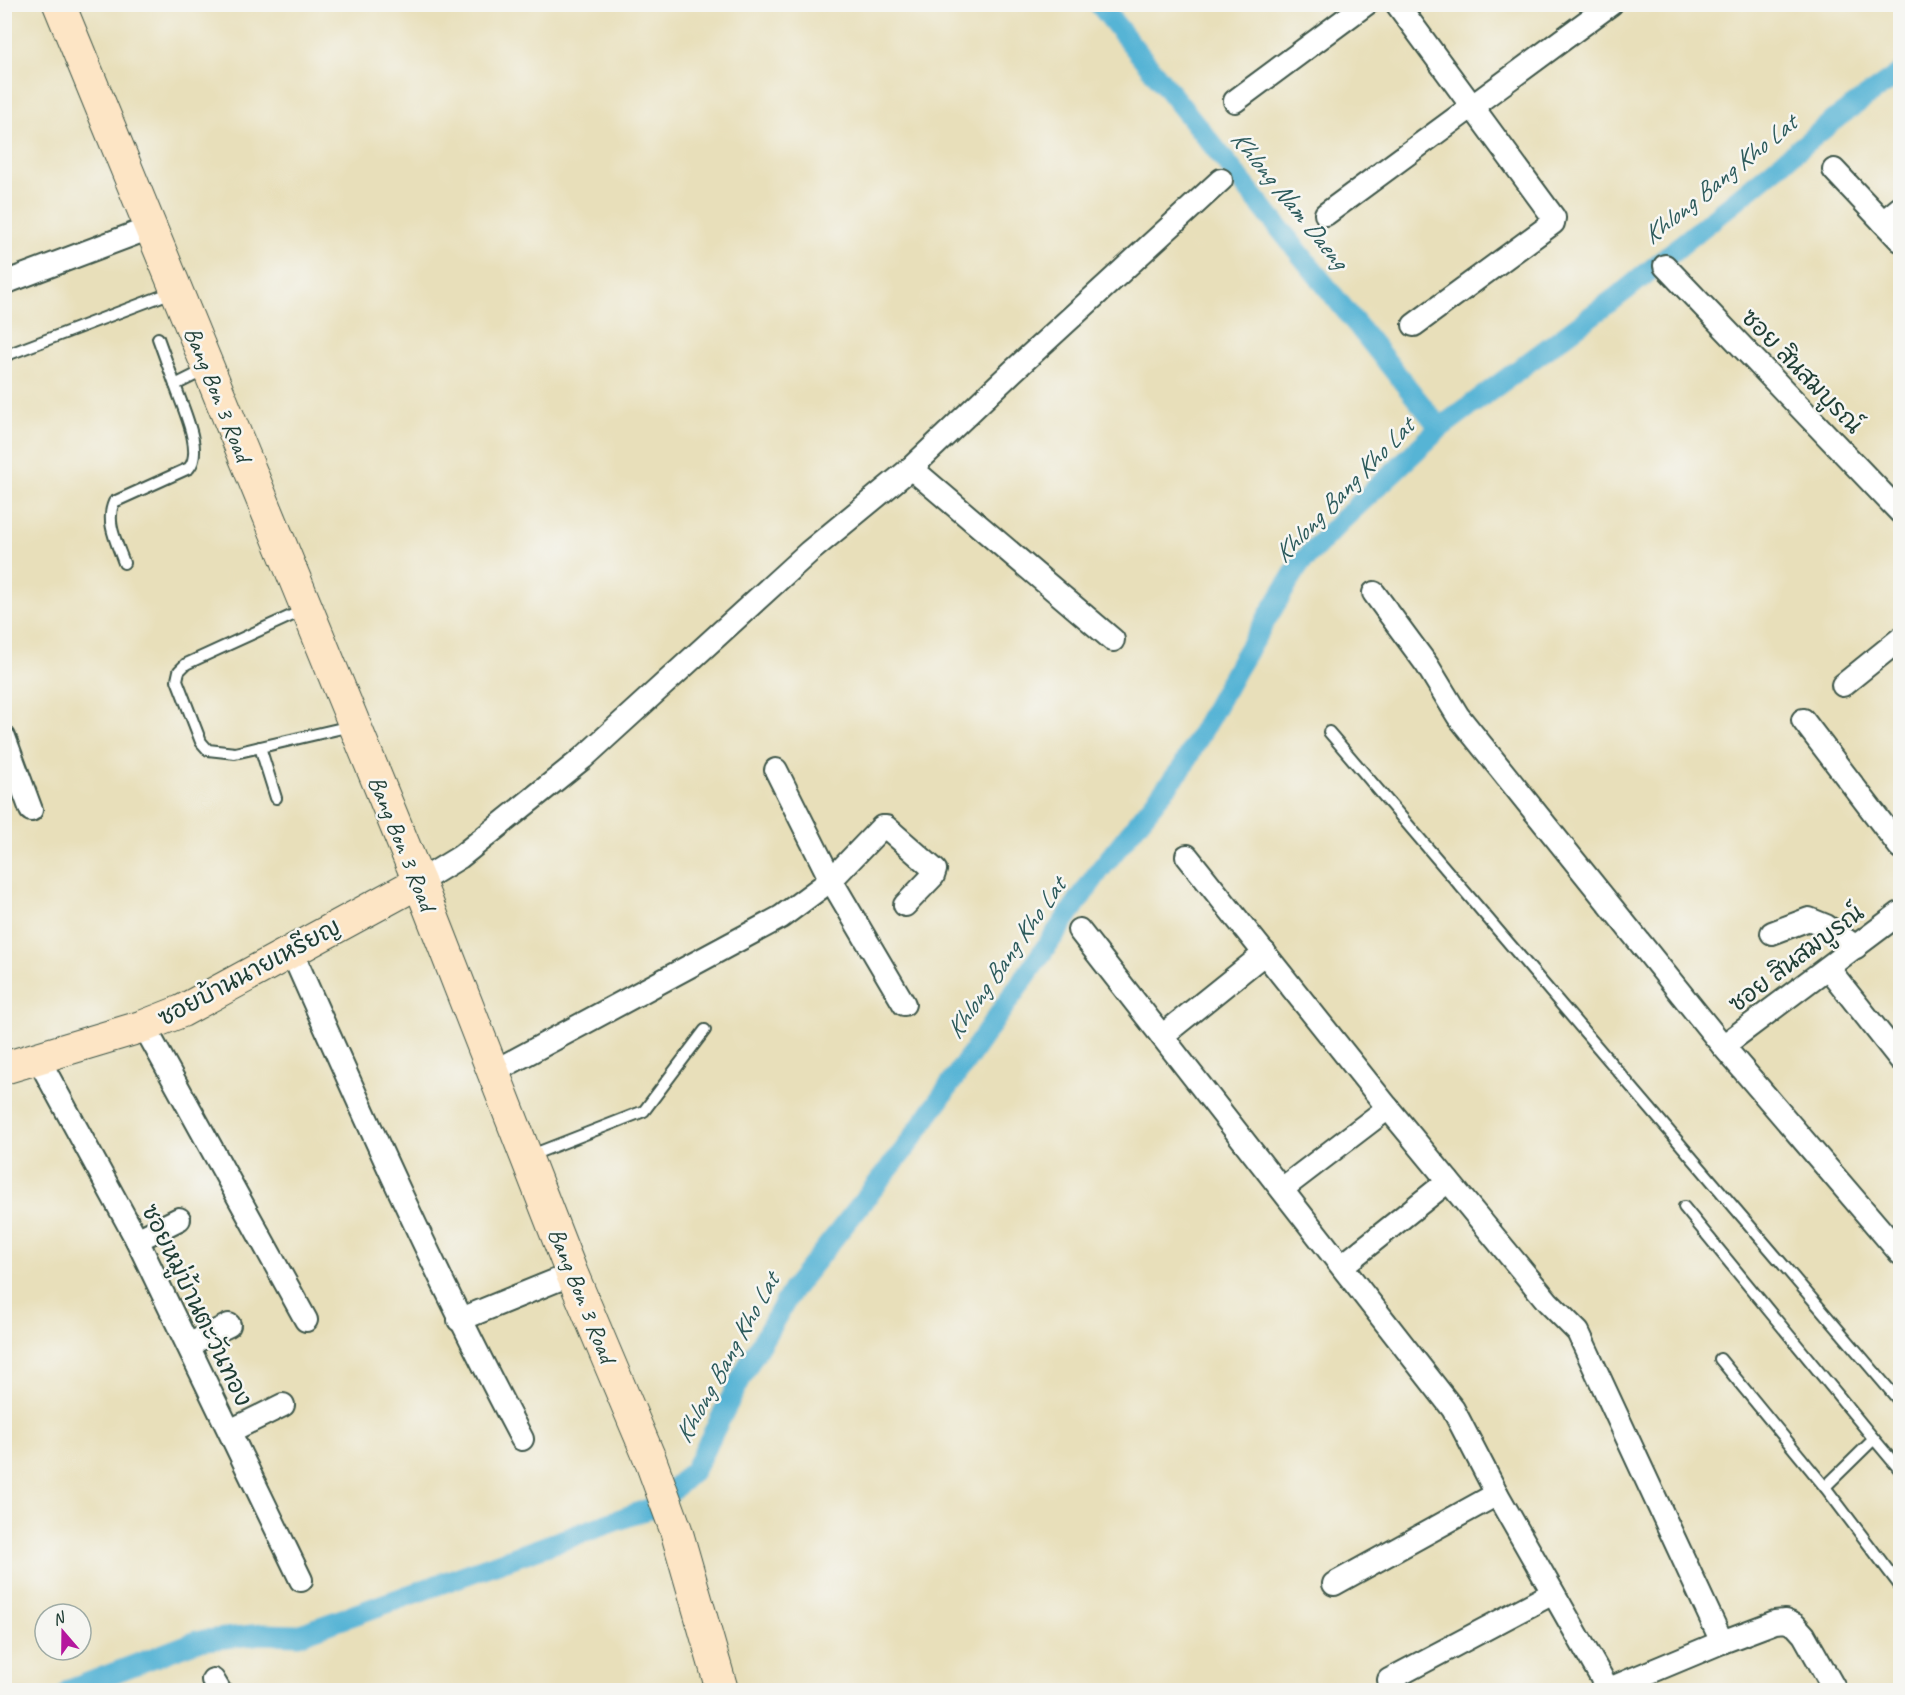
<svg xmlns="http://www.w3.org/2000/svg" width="1905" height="1695" font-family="Caveat,'Playpen Sans Thai',sans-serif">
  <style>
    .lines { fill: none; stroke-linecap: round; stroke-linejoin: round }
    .canal { stroke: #57b4d5; stroke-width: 21 }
    .lane-casing { stroke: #3d5548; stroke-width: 14 }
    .street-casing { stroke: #3d5548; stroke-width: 26 }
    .secondary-casing { stroke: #3d5548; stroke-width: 34 }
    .lane { stroke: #fff; stroke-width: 10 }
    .street { stroke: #fff; stroke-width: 22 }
    .secondary { stroke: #fde5c5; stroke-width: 32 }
    .labels { text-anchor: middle; stroke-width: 5; stroke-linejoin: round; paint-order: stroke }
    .street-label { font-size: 24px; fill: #1f3d34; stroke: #f6f6f2 }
    .water-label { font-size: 26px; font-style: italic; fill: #2d5b5c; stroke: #f6f6f2 }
  </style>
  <rect width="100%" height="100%" fill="#f6f6f2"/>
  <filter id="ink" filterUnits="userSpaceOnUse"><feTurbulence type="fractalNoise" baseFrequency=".0167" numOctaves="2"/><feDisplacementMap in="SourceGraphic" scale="12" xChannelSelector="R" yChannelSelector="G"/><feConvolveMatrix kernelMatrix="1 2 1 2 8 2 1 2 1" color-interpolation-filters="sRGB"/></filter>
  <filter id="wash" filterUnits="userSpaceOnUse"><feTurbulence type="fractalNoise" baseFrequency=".008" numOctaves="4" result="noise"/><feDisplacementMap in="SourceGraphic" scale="24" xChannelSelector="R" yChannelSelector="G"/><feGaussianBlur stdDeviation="1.35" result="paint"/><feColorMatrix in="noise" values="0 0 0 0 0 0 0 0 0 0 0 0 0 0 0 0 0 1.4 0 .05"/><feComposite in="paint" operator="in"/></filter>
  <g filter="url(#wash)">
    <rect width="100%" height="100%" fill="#e8dfba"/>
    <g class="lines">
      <g class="canal">
        <path d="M1099,4L1440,428"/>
        <path d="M69,1690L197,1641L262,1634L298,1635L654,1507L694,1470L748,1365L793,1289L904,1150L1099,871L1182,768L1237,668L1299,565L1341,521L1440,428L1626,290L1838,117L1900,73"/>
      </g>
    </g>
  </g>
  <g filter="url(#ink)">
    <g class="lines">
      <defs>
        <g id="lane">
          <path d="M158,338L175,385"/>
          <path d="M4,356L175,291"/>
          <path d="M124,563C117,543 105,522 114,502L189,468C204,451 182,406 175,385L205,370"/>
          <path d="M306,609L186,664L179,671L177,680L201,742L208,750L235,753L351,726"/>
          <path d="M1329,732L1900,1402"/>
          <path d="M260,747L276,798"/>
          <path d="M529,1156L644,1111L705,1030"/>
          <path d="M1684,1207L1874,1439"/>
          <path d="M1720,1359L1825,1487L1900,1586"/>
          <path d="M1825,1487L1874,1439L1900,1470"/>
        </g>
        <g id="street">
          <path d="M1397,4L1554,218L1553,223L1414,325"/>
          <path d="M1235,101L1366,4"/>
          <path d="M1834,170L1900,240"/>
          <path d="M1326,214L1611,4"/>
          <path d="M1883,222L1900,208"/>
          <path d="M1665,266L1900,512"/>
          <path d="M4,283L150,228"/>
          <path d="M911,468L1113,640"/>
          <path d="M1374,593L1427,665L1458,716L1723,1046L1900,1253"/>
          <path d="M1843,685L1900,639"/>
          <path d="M1803,720L1900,847"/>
          <path d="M4,737L31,810"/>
          <path d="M776,770L831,880L904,1004"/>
          <path d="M1187,856L1388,1108L1548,1302L1578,1332L1722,1642"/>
          <path d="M419,882L460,857L583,758L809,552L911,468L1013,371L1221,180"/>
          <path d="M1079,930L1453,1409L1497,1494L1608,1689"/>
          <path d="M1772,933L1809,919L1826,926L1856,947"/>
          <path d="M291,950C364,1115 437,1279 522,1439"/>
          <path d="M1828,968L1900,1059"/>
          <path d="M144,1026L306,1320"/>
          <path d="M1162,1036L1265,953"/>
          <path d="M1723,1046L1900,913"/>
          <path d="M38,1058L137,1240L301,1580"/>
          <path d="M493,1072L781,917L831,880L882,827H886L935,870L933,876L905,905"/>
          <path d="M1282,1189L1388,1108"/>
          <path d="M137,1240L179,1219"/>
          <path d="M1342,1266L1448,1181"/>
          <path d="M459,1320L572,1274"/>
          <path d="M188,1345L229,1325"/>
          <path d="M230,1431L283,1405"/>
          <path d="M1334,1584L1497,1494"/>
          <path d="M213,1680L219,1690"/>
          <path d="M1389,1680L1553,1593"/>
          <path d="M1607,1690L1722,1642L1775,1622L1785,1621L1795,1625L1804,1635L1835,1690"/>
        </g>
        <g id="secondary">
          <path d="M59,4L419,882L572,1274L650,1459L676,1530L722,1690"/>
          <path d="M4,1068L144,1026L182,1011L419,882"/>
        </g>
      </defs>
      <use href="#lane" class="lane-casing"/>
      <use href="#street" class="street-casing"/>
      <use href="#secondary" class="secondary-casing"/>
      <use href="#lane" class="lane"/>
      <use href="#street" class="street"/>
      <use href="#secondary" class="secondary"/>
    </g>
  </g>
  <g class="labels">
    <g class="street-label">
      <text transform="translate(1802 371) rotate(46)" y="8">ซอย สินสมบูรณ์</text>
      <text transform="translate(218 394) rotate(68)" y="8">Bang Bon 3 Road</text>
      <text transform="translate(402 843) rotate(68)" y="8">Bang Bon 3 Road</text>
      <text transform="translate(1796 958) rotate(-37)" y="8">ซอย สินสมบูรณ์</text>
      <text transform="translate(249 972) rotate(-28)" y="8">ซอยบ้านนายเหรียญ</text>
      <text transform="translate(582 1295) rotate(68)" y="8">Bang Bon 3 Road</text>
      <text transform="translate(197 1305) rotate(64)" y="8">ซอยหมู่บ้านตะวันทอง</text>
    </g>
    <g class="water-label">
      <text transform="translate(1719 179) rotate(-39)" y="9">Khlong Bang Kho Lat</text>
      <text transform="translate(1290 199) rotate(51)" y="9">Khlong Nam Daeng</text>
      <text transform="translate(1343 490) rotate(-46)" y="9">Khlong Bang Kho Lat</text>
      <text transform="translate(1005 958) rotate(-55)" y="9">Khlong Bang Kho Lat</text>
      <text transform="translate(726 1358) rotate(-61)" y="9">Khlong Bang Kho Lat</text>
    </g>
  </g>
  <rect width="1905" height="1695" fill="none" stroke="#f6f6f2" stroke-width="24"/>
  <g transform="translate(63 1632) rotate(340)"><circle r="28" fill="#f6f6f2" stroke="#a0aca6" stroke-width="1.5"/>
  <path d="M0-4.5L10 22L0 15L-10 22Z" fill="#b5179e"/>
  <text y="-9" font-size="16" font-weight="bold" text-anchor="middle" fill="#1f3d34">N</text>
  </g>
</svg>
